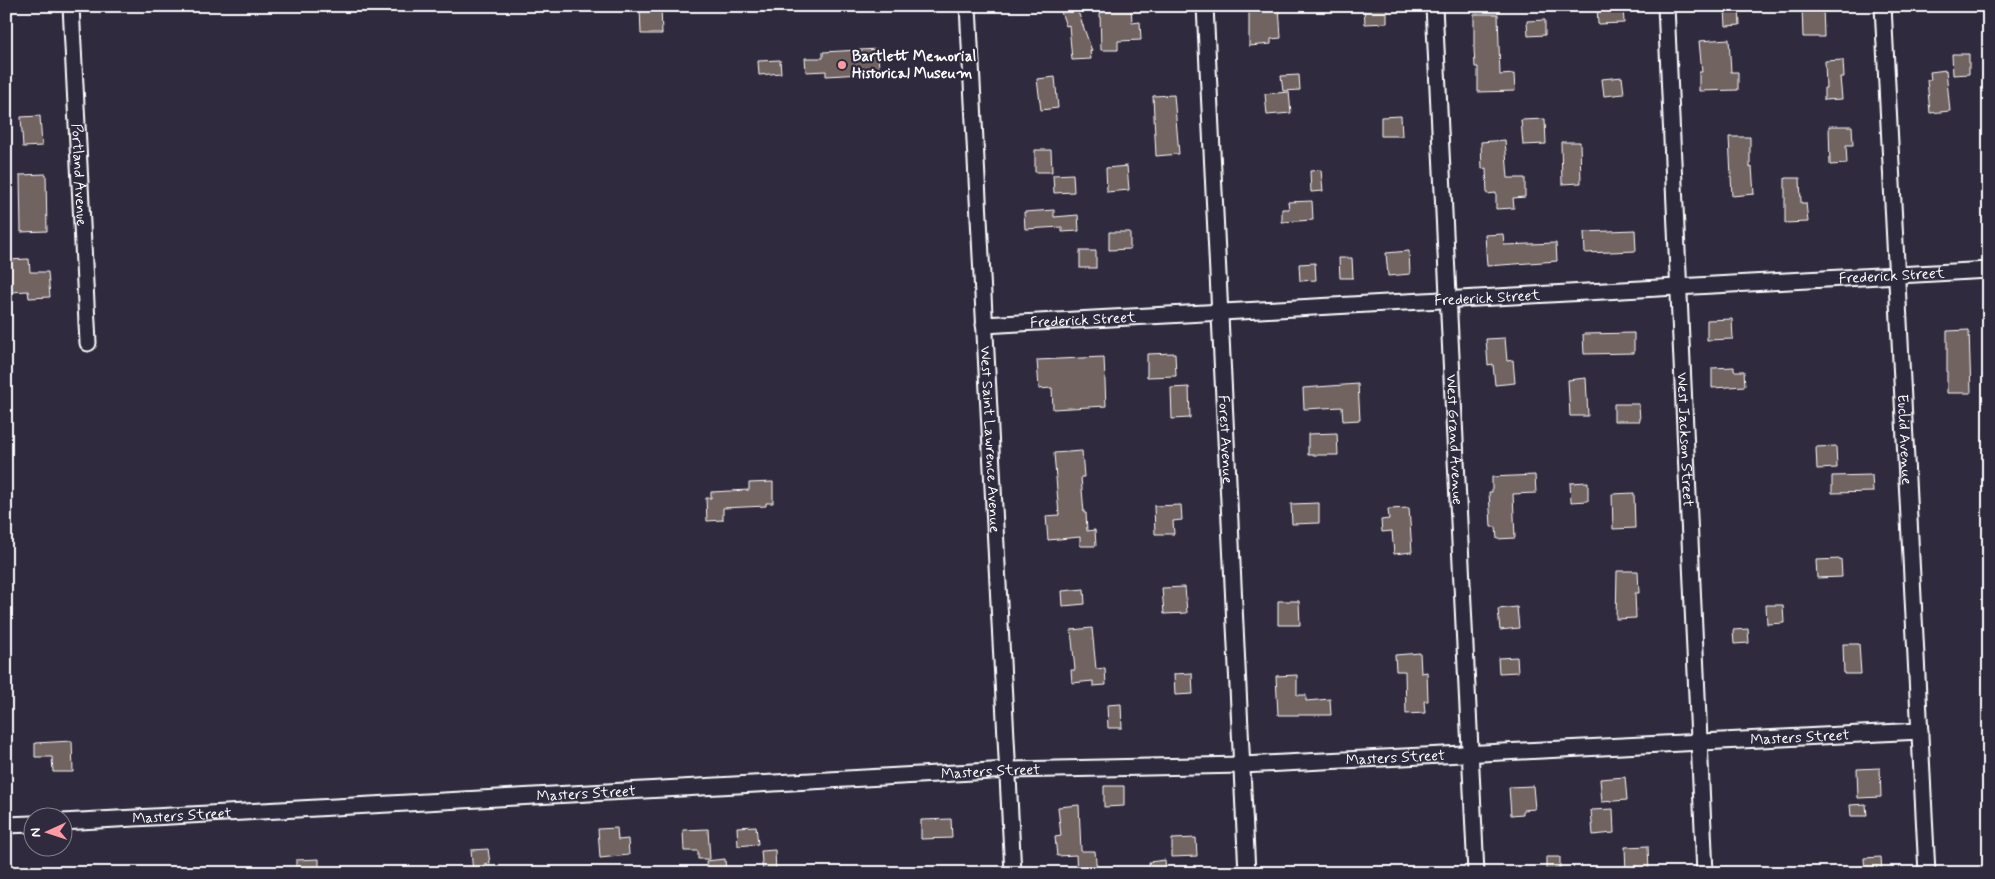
<svg xmlns="http://www.w3.org/2000/svg" width="1995" height="879" font-family="Mynerve,sans-serif">
  <style>
    .building { fill: #71635f; stroke: #fff }
    .lines { fill: none; stroke-linecap: round; stroke-linejoin: round }
    .minor-casing { stroke: #fff; stroke-width: 19 }
    .minor { stroke: #2f2a3d; stroke-width: 15 }
    .poi-dot { fill: #ff9aa2; stroke: #2f2a3d; stroke-width: 2 }
    .labels { text-anchor: middle; stroke-width: 4.5; stroke-linejoin: round; paint-order: stroke }
    .poi-label { font-size: 15px; font-weight: bold; fill: #fff; stroke: #2f2a3d; text-anchor: start }
    .street-label { font-size: 15px; fill: #fff; stroke: #2f2a3d }
  </style>
  <rect width="100%" height="100%" fill="#2f2a3d"/>
  <filter id="ink" filterUnits="userSpaceOnUse"><feTurbulence type="fractalNoise" baseFrequency=".02" numOctaves="2"/><feDisplacementMap in="SourceGraphic" scale="10" xChannelSelector="R" yChannelSelector="G"/><feConvolveMatrix kernelMatrix="1 2 1 2 8 2 1 2 1" color-interpolation-filters="sRGB"/></filter>
  <g filter="url(#ink)">
    <g class="building">
      <path d="M661,6L662,34H641L640,7Z"/>
      <path d="M1059,6H1076L1092,51H1090L1091,59L1072,60L1069,25L1066,26Z"/>
      <path d="M1131,6L1132,23L1140,22L1141,40L1118,41V50H1101L1100,12L1110,11V7Z"/>
      <path d="M1249,6H1279L1281,38L1271,39V44L1249,46Z"/>
      <path d="M1364,6H1387V23L1365,24Z"/>
      <path d="M1802,6H1823L1824,37H1803Z"/>
      <path d="M1597,7H1623L1624,23L1598,24Z"/>
      <path d="M1739,8L1740,25L1726,26L1725,9Z"/>
      <path d="M1474,14H1498L1500,75L1514,74L1515,91L1478,92V67H1475L1474,48Z"/>
      <path d="M1545,20V35L1528,36L1527,21Z"/>
      <path d="M1729,39L1731,72H1738V90L1699,91V72H1702L1699,41Z"/>
      <path d="M878,49L879,73L826,76V71L806,72L805,58H823V52Z"/>
      <path d="M1952,54H1969V74L1953,75Z"/>
      <path d="M780,60L781,73L759,75L758,61Z"/>
      <path d="M1843,60L1844,77H1840L1842,99L1824,100V88H1826L1825,61Z"/>
      <path d="M1946,70L1950,111L1930,113L1927,80H1931L1930,72Z"/>
      <path d="M1299,75L1300,90L1283,91L1281,76Z"/>
      <path d="M1055,77L1058,108L1041,110L1037,79Z"/>
      <path d="M1622,77L1624,94L1604,96L1602,79Z"/>
      <path d="M1289,92L1291,113L1267,115L1265,94Z"/>
      <path d="M1174,95L1179,154L1156,156L1153,96Z"/>
      <path d="M40,116L42,146L23,147L21,117Z"/>
      <path d="M1401,116L1402,136H1381V117Z"/>
      <path d="M1545,119L1546,144L1523,145L1521,120Z"/>
      <path d="M1829,126H1852L1853,145H1846L1847,164L1830,165Z"/>
      <path d="M1729,137H1750V168L1752,167L1754,194L1732,196Z"/>
      <path d="M1505,140L1508,178H1525V197L1513,198L1514,208L1496,209V193L1487,194L1486,168L1482,169L1481,142Z"/>
      <path d="M1561,142H1580L1581,183L1562,184Z"/>
      <path d="M1035,150H1051L1052,172H1035Z"/>
      <path d="M1127,166L1129,190L1107,192L1106,168Z"/>
      <path d="M1321,170L1323,191L1311,192L1310,171Z"/>
      <path d="M46,174L47,231L21,232L20,175Z"/>
      <path d="M1073,174L1074,192L1054,193L1053,175Z"/>
      <path d="M1785,178H1800L1801,203H1806L1808,222L1785,223Z"/>
      <path d="M1312,201L1313,220L1282,222V209H1289L1288,202Z"/>
      <path d="M1054,210V217L1078,215L1079,231L1062,232V227L1025,229L1024,212Z"/>
      <path d="M1635,230L1636,251L1585,253L1584,232Z"/>
      <path d="M1109,232H1130V249L1109,250Z"/>
      <path d="M1503,234L1504,245L1556,243L1557,261L1487,266L1485,235Z"/>
      <rect x="1080" y="251" width="16" height="17"/>
      <path d="M1409,251L1410,274L1388,276L1386,253Z"/>
      <path d="M1339,258H1352L1353,278H1340Z"/>
      <path d="M29,259L30,272H48L50,297L29,298L28,291L11,292L10,276H6V260Z"/>
      <path d="M1315,263L1316,280L1300,281L1299,264Z"/>
      <path d="M1732,319L1733,339L1707,340V320Z"/>
      <path d="M1969,330L1971,393H1947V331Z"/>
      <path d="M1634,333V353L1584,354L1583,334Z"/>
      <path d="M1505,338L1507,361L1513,360L1515,383L1495,385L1493,364L1488,365L1486,339Z"/>
      <path d="M1175,353L1176,376L1147,377V354Z"/>
      <path d="M1104,357L1106,406L1053,409L1052,388L1039,389L1037,360Z"/>
      <path d="M1734,367V371H1744L1745,386L1712,388V368Z"/>
      <path d="M1586,378L1588,416H1570L1568,380Z"/>
      <path d="M1358,384L1360,420L1343,421L1342,407L1304,409L1303,388Z"/>
      <path d="M1189,387L1190,418L1172,419L1171,388Z"/>
      <path d="M1614,404H1639L1640,421H1614Z"/>
      <path d="M1337,433L1338,455H1308V434Z"/>
      <path d="M1836,446L1837,468L1817,469L1816,447Z"/>
      <path d="M1082,451L1084,477H1081L1084,513H1086L1087,531L1095,530L1096,546H1080V537L1048,540L1046,516L1059,515L1054,453Z"/>
      <path d="M1535,475L1536,493L1513,494L1515,538L1497,539L1496,527H1491L1489,492H1492V477Z"/>
      <path d="M1872,475L1873,492L1832,493V476Z"/>
      <path d="M773,482V503H766V506L723,508V520L707,521L706,498H711V492L749,490V483Z"/>
      <path d="M1588,482V501L1571,502L1570,483Z"/>
      <path d="M1634,493L1635,528L1613,529L1612,494Z"/>
      <path d="M1319,503V523L1292,524L1291,504Z"/>
      <path d="M1181,505L1182,520L1173,521L1174,534H1155L1154,506Z"/>
      <path d="M1409,508L1412,552L1394,554L1392,531L1382,532L1381,520L1389,519L1388,509Z"/>
      <path d="M1841,559L1842,577L1817,578L1816,560Z"/>
      <path d="M1617,571H1638L1639,593H1635L1636,618L1616,619Z"/>
      <path d="M1185,587L1187,613L1164,614L1162,588Z"/>
      <path d="M1084,589L1085,604L1063,606L1062,591Z"/>
      <path d="M1278,601H1299L1300,625H1278Z"/>
      <path d="M1766,605H1783L1784,623L1767,624Z"/>
      <path d="M1517,607L1519,628L1500,630L1498,609Z"/>
      <path d="M1092,628L1096,669L1105,668L1106,685L1093,686V681L1072,683L1071,670H1075L1071,630Z"/>
      <path d="M1748,629L1749,643L1734,644L1733,630Z"/>
      <path d="M1843,644H1859L1861,674H1844Z"/>
      <path d="M1420,653L1421,673L1427,672L1428,701H1424L1425,713L1406,714L1405,671H1396L1395,655Z"/>
      <path d="M1517,657L1518,672L1499,673L1498,658Z"/>
      <path d="M1192,673L1193,694L1175,695L1174,674Z"/>
      <path d="M1297,675V695H1306V701L1330,699L1331,715H1278L1276,676Z"/>
      <path d="M1121,704L1122,728H1108L1107,705Z"/>
      <path d="M72,741L73,772H53L52,757H35V743Z"/>
      <path d="M1880,768L1881,797L1858,798L1857,769Z"/>
      <path d="M1625,777L1627,800L1602,802L1600,779Z"/>
      <path d="M1104,786H1124V806L1104,807Z"/>
      <path d="M1533,786L1535,809L1523,810V814L1511,815L1509,787Z"/>
      <path d="M1866,804L1867,816H1851L1850,805Z"/>
      <path d="M1079,805L1081,851H1095L1097,873H1077L1076,855L1057,856L1055,837L1061,836L1058,807Z"/>
      <path d="M1613,809L1614,833L1593,835L1591,810Z"/>
      <path d="M951,819L952,838L921,839V820Z"/>
      <path d="M756,826L758,844L738,846L737,827Z"/>
      <path d="M617,828L618,840L628,839L629,855L600,858L598,829Z"/>
      <path d="M708,829L710,859H698V851H684L683,830Z"/>
      <path d="M1196,838L1197,856L1172,857V839Z"/>
      <path d="M1648,846L1649,873H1626L1625,847Z"/>
      <path d="M488,849L490,863L484,864L485,872L473,873L471,850Z"/>
      <path d="M775,850L776,873H763L761,851Z"/>
      <path d="M1546,857H1560V869L1546,870Z"/>
      <path d="M1881,857L1882,873H1865L1864,858Z"/>
      <path d="M319,859V873H296V860Z"/>
      <path d="M725,859L726,873H707L706,861Z"/>
      <path d="M1165,860L1166,873H1150L1149,862Z"/>
    </g>
    <g class="lines">
      <defs>
        <g id="minor">
          <path id="s1" d="M71,6L88,343"/>
          <path id="s2" d="M968,6L1013,873"/>
          <path id="s3" d="M1205,6L1247,873"/>
          <path id="s4" d="M1434,6L1476,873"/>
          <path id="s5" d="M1666,6L1705,873"/>
          <path id="s6" d="M1883,6L1927,873"/>
          <path id="s7" d="M984,325L1989,270"/>
          <path id="s8" d="M62,822L1009,770L1242,765L1920,731"/>
          <path d="M6,825L32,824"/>
        </g>
      </defs>
      <use href="#minor" class="minor-casing"/>
      <use href="#minor" class="minor"/>
    </g>
  </g>
  <circle class="poi-dot" cx="842" cy="65" r="5"/>
  <g class="labels">
    <g class="poi-label">
      <text x="852" y="61">Bartlett Memorial<tspan x="852" dy="17">Historical Museum</tspan></text>
    </g>
    <g class="street-label">
      <text dy="5" stroke="none"><textPath href="#s1" startOffset="169">Portland Avenue</textPath></text>
      <text dy="5" stroke="none"><textPath href="#s7" startOffset="909">Frederick Street</textPath></text>
      <text dy="5" stroke="none"><textPath href="#s7" startOffset="504">Frederick Street</textPath></text>
      <text dy="5" stroke="none"><textPath href="#s7" startOffset="99">Frederick Street</textPath></text>
      <text dy="5" stroke="none"><textPath href="#s3" startOffset="434">Forest Avenue</textPath></text>
      <text dy="5" stroke="none"><textPath href="#s5" startOffset="434">West Jackson Street</textPath></text>
      <text dy="5" stroke="none"><textPath href="#s6" startOffset="434">Euclid Avenue</textPath></text>
      <text dy="5" stroke="none"><textPath href="#s2" startOffset="434">West Saint Lawrence Avenue</textPath></text>
      <text dy="5" stroke="none"><textPath href="#s4" startOffset="434">West Grand Avenue</textPath></text>
      <text dy="5" stroke="none"><textPath href="#s8" startOffset="1740">Masters Street</textPath></text>
      <text dy="5" stroke="none"><textPath href="#s8" startOffset="1335">Masters Street</textPath></text>
      <text dy="5" stroke="none"><textPath href="#s8" startOffset="930">Masters Street</textPath></text>
      <text dy="5" stroke="none"><textPath href="#s8" startOffset="525">Masters Street</textPath></text>
      <text dy="5" stroke="none"><textPath href="#s8" startOffset="120">Masters Street</textPath></text>
    </g>
  </g>
  <rect width="1995" height="879" fill="none" stroke="#2f2a3d" stroke-width="25"/>
  <rect x="12" y="12" width="1970" height="854" fill="none" stroke="#fff" stroke-width="2" filter="url(#ink)"/>
  <g transform="translate(48 832) rotate(267)"><circle r="24" fill="#2f2a3d" stroke="#827f8b"/>
  <path d="M0-4L9 19L0 12L-9 19Z" fill="#ff9aa2"/>
  <text y="-8" font-size="14" font-weight="bold" text-anchor="middle" fill="#ffffff">N</text>
  </g>
</svg>
